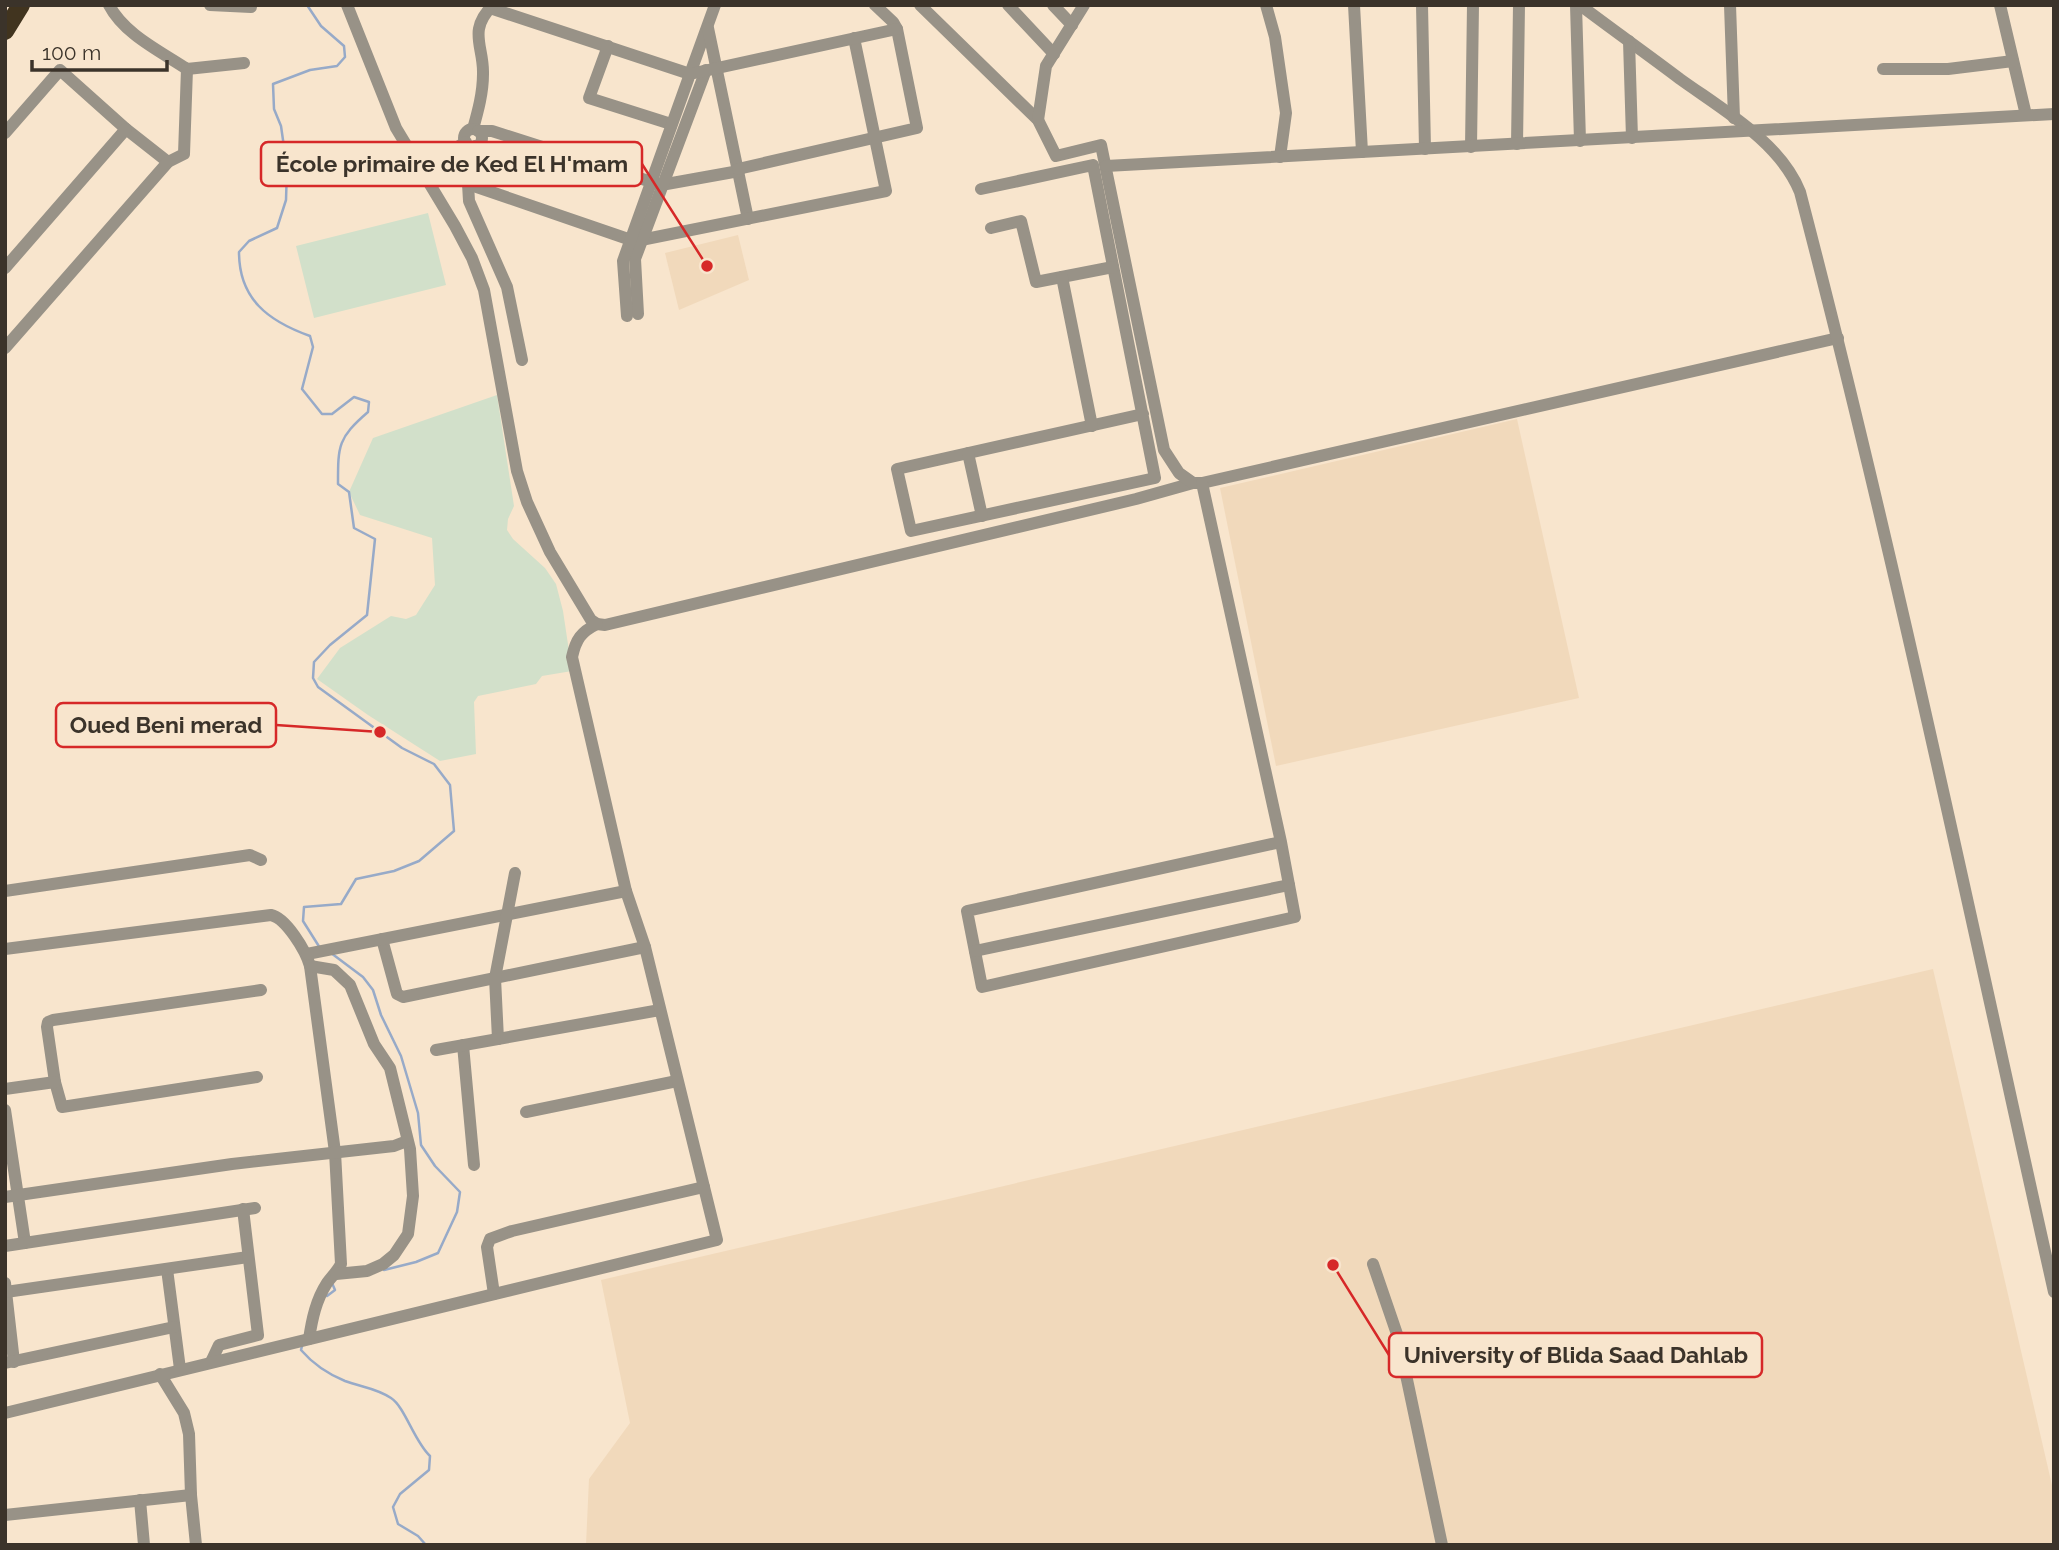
<svg xmlns="http://www.w3.org/2000/svg" width="2059" height="1550" font-family="Raleway,sans-serif">
  <style>
    .built { fill: #f1d9bb }
    .green { fill: #d2e0ca }
    .lines { fill: none; stroke-linecap: round; stroke-linejoin: round }
    .stream { stroke: #97aac8; stroke-width: 2.5 }
    .minor { stroke: #989287; stroke-width: 12 }
    .highway { stroke: #41341f; stroke-width: 18 }
    .leader { fill: none; stroke: #d62828; stroke-width: 2.5 }
    .callout-dot { fill: #d62828; stroke: #f8e5cd; stroke-width: 2.5 }
    .callout { fill: #f8e5cd; stroke: #d62828; stroke-width: 2.5 }
    .callout-label { font-size: 23px; text-anchor: middle; font-weight: bold; fill: #3b332a }
  </style>
  <rect width="100%" height="100%" fill="#f8e5cd"/>
  <g class="built">
    <path d="M738,235L749,280L679,310L665,253Z"/>
    <path d="M1517,419L1579,698L1276,766L1220,488Z"/>
    <path d="M1933,969L2054,1494V1545H586L589,1479L630,1423L601,1280Z"/>
  </g>
  <g class="green">
    <path d="M428,213L446,285L314,318L296,246Z"/>
    <path d="M497,395L514,506L508,519L507,530L513,539L545,568L556,584L563,611L572,671L542,676L536,684L478,696L474,702L476,754L440,761L368,715L317,679L340,648L391,616L406,619L416,615L435,585L432,538L360,515L349,492L373,438Z"/>
  </g>
  <g class="lines">
    <g class="stream">
      <path d="M307,5L321,26L344,46L345,57L337,66L310,70L273,84L274,109L281,126L287,168L286,200L277,228L249,241L239,252C239,299 268,321 310,336L313,347L302,389L322,414H332L354,397L369,402L368,412C338,438 338,445 338,484L349,492L354,528L375,539L367,615L330,645L314,662L313,678L318,687L402,748L434,764L450,785L454,831L419,861L394,871L356,879L341,904L304,907L303,921L320,948"/>
      <path d="M331,953L363,977L373,990L381,1015L401,1056L418,1113L421,1145L435,1166L460,1192L457,1212L438,1253L416,1262L384,1270"/>
      <path d="M327,1296L335,1290L332,1283"/>
      <path d="M302,1346L301,1350C313,1364 328,1374 345,1381C361,1387 376,1388 391,1398C405,1407 414,1441 430,1456L429,1470L400,1494L393,1507L398,1524L418,1536L426,1545"/>
    </g>
    <g class="minor">
      <path d="M109,5C124,34 160,51 187,69L244,63"/>
      <path d="M210,5L251,7V5"/>
      <path d="M347,5L396,128L455,226L472,258L484,290L517,471L527,502L550,552L591,620L597,624L605,625L1136,499L1193,483H1202L1838,338"/>
      <path d="M920,5L1038,120L1056,156L1101,145L1164,450L1179,473L1193,483"/>
      <path d="M1008,5L1054,54"/>
      <path d="M1053,5L1072,25"/>
      <path d="M1266,5L1275,37L1286,113L1280,157"/>
      <path d="M1354,5L1362,152"/>
      <path d="M1422,5L1425,149"/>
      <path d="M1576,5L1580,141"/>
      <path d="M1580,5C1613,30 1647,54 1680,79C1723,110 1780,142 1800,192C1895,556 1972,925 2054,1292"/>
      <path d="M1730,5L1734,118"/>
      <path d="M2000,5L2026,115"/>
      <path d="M490,8L690,74L715,5"/>
      <path d="M708,28L748,219"/>
      <path d="M1629,41L1632,138"/>
      <path d="M608,46L589,98L671,124"/>
      <path d="M1883,69H1948L2013,61"/>
      <path d="M1038,120L1046,66L1084,5"/>
      <path d="M473,129C478,111 483,93 483,74C484,46 467,31 493,5"/>
      <circle cx="473" cy="138" r="9"/>
      <path d="M478,131H492L661,185L739,171"/>
      <path d="M5,133L60,70L126,129L168,162"/>
      <path d="M1517,144L1519,5"/>
      <path d="M475,146L468,184L469,201L507,287L522,360"/>
      <path d="M1471,147L1473,5"/>
      <path d="M1106,166L2054,114"/>
      <path d="M738,169L917,128L897,29L893,22L875,5"/>
      <path d="M419,170L466,142"/>
      <path d="M468,184L631,240H641L886,191L854,38"/>
      <path d="M981,189L1093,165C1113,269 1135,373 1155,478L911,531L897,469L1143,414"/>
      <path d="M991,228L1021,221L1036,282L1113,267"/>
      <path d="M5,268L126,129"/>
      <path d="M1062,277L1092,426"/>
      <path d="M638,314L635,259L706,70"/>
      <path d="M627,316L623,261L690,74L897,29"/>
      <path d="M5,348L168,162L184,154L187,69"/>
      <path d="M968,453L982,516"/>
      <path d="M1202,483L1281,842L1295,917L982,987L967,911L1281,842"/>
      <path d="M5,891L250,855L261,860"/>
      <path d="M382,939L397,994L403,997L645,947"/>
      <path d="M5,949L271,915C286,918 306,951 310,966L335,1152L341,1264C337,1272 332,1276 327,1283C316,1300 312,1319 309,1339"/>
      <path d="M975,951L1289,885"/>
      <path d="M307,954L626,891"/>
      <path d="M310,966L334,970L350,985L374,1044L390,1068L410,1149L413,1196L408,1234L394,1255L383,1264L367,1271L336,1274"/>
      <path d="M498,1039L495,978L515,873"/>
      <path d="M463,1045L474,1165"/>
      <path d="M436,1050L660,1010"/>
      <path d="M257,1077L62,1107L55,1082L47,1027L48,1022L53,1020L261,990"/>
      <path d="M5,1089L55,1082"/>
      <path d="M5,1110L25,1243"/>
      <path d="M526,1112L677,1081"/>
      <path d="M5,1197L232,1164L394,1146L407,1141"/>
      <path d="M5,1246L255,1208"/>
      <path d="M1373,1264L1398,1337L1442,1545"/>
      <path d="M167,1269L180,1369"/>
      <path d="M5,1283L14,1362"/>
      <path d="M6,1292L248,1257"/>
      <path d="M494,1294L487,1247L490,1239L512,1231L704,1187"/>
      <path d="M211,1362L219,1345L258,1335L243,1209"/>
      <path d="M5,1363L174,1327"/>
      <path d="M160,1374L184,1413L189,1434L191,1495L196,1545"/>
      <path d="M5,1413L717,1240L645,947L626,891L572,657C576,639 581,632 597,624"/>
      <path d="M140,1500L144,1545"/>
      <path d="M5,1515L191,1495"/>
    </g>
    <path class="highway" d="M5,31L21,5"/>
  </g>
  <path class="leader" d="M707 266L642 164M380 732L276 725M1333 1265L1389 1355"/>
  <g class="callout-dot">
    <circle cx="707" cy="266" r="7"/>
    <circle cx="380" cy="732" r="7"/>
    <circle cx="1333" cy="1265" r="7"/>
  </g>
  <g class="callout">
    <rect x="261" y="142" width="381" height="44" rx="7"/>
    <rect x="56" y="703" width="220" height="44" rx="7"/>
    <rect x="1389" y="1333" width="373" height="44" rx="7"/>
  </g>
  <g class="callout-label">
    <text x="452" y="172">École primaire de Ked El H'mam</text>
    <text x="166" y="733">Oued Beni merad</text>
    <text x="1576" y="1363">University of Blida Saad Dahlab</text>
  </g>
  <rect width="2059" height="1550" fill="none" stroke="#3b332a" stroke-width="14"/>
  <path d="M32 60v10h135v-10" fill="none" stroke="#3b332a" stroke-width="3.5"/>
  <text x="42" y="60" font-size="21" fill="#3b332a" stroke="#f8e5cd" stroke-width="5" paint-order="stroke">100 m</text>
</svg>
